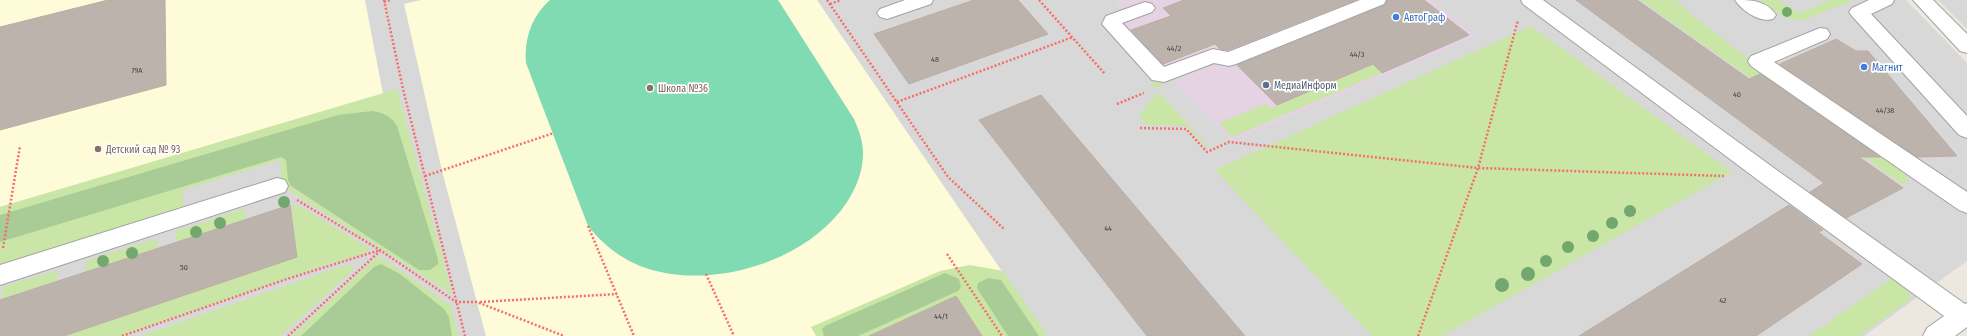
<svg xmlns="http://www.w3.org/2000/svg" width="1967" height="336" font-family="'Fira Sans Condensed',sans-serif">
  <style>
    .residential { fill: #d9d8d8 }
    .industrial { fill: #e5d2e3 }
    .education { fill: #fefbd8 }
    .grass { fill: #c9e6a7 }
    .forest { fill: #a9cb96 }
    .pitch { fill: #80dab2 }
    .building { fill: #bcb3ad; stroke: #bdada4 }
    .lines { fill: none; stroke-linecap: round; stroke-linejoin: round }
    .minor-casing { stroke: #a2a2a2; stroke-width: 2 }
    .path { stroke: #f46f69; stroke-width: 2.5; stroke-dasharray: 2 2; stroke-linecap: butt }
    .minor { fill: #fff; fill-rule: evenodd }
    .tree { fill: #72a86e }
    .shop-dot { fill: #3f7fe0; stroke: #fff; stroke-width: 1.5 }
    .service-dot { fill: #5c6f8a; stroke: #fff; stroke-width: 1.5 }
    .education-dot { fill: #8d6e63; stroke: #fff; stroke-width: 1.5 }
    .labels { text-anchor: middle; stroke-width: 3.5; stroke-linejoin: round; paint-order: stroke }
    .number-label { font-size: 8px; fill: #434140 }
    .shop-label { font-size: 10px; fill: #366cbe; stroke: #fff; text-anchor: start }
    .service-label { font-size: 10px; fill: #4e5e75; stroke: #fff; text-anchor: start }
    .education-label { font-size: 10px; fill: #785e54; stroke: #fff; text-anchor: start }
  </style>
  <rect width="100%" height="100%" fill="#ece8e0"/>
  <g class="residential">
    <path d="M0,0H1906L1967,63V261L1864,336H0Z"/>
    <path d="M1938,0H1967V29Z"/>
  </g>
  <path class="industrial" d="M1117,0H1430L1476,36L1232,141L1125,31Z"/>
  <g class="education">
    <path d="M0,0H365L383,94L0,207Z"/>
    <path d="M421,0H817L1046,336H486L442,171L404,4Z"/>
  </g>
  <g class="grass">
    <path d="M1640,0H1676L1692,15L1744,55L1753,66L1904,172L1909,180L1902,184Z"/>
    <path d="M1757,0H1779L1799,13L1831,0H1854L1801,21L1786,18Z"/>
    <path d="M1531,26L1732,172L1442,336H1372L1215,170Z"/>
    <path d="M1208,62L1217,63L1153,88L1150,84Z"/>
    <path d="M1373,64L1382,73L1207,148L1186,126L1146,125L1139,115L1158,92L1209,147L1232,137L1219,123L1265,104L1270,108Z"/>
    <path d="M397,89L452,294L282,186L280,160L183,190V210L0,267V207Z"/>
    <path d="M291,205L300,206L370,249L366,253L310,270L120,336H65L296,257Z"/>
    <path d="M244,209L246,219L176,242V231Z"/>
    <path d="M157,238V248L85,272L86,261Z"/>
    <path d="M381,257L451,306L458,336H292L375,259Z"/>
    <path d="M350,265L354,268L348,275L281,336H140L343,266Z"/>
    <path d="M970,265L1003,271L1048,336H982L956,296L869,336H816L811,327L940,271Z"/>
    <path d="M58,270L57,281L2,299L3,287Z"/>
    <path d="M1892,278L1911,294V299L1859,336H1809Z"/>
  </g>
  <g class="forest">
    <path d="M372,111C384,113 391,116 397,126L438,259V264L430,270H419L291,186L288,180L286,160L281,157L0,242V215L338,115Z"/>
    <path d="M381,264L400,274L444,309L449,317L452,336H301L374,267Z"/>
    <path d="M945,273L959,279L961,287L958,291L858,336H824L822,329L825,326Z"/>
    <path d="M988,278L1001,280L1039,336H1008L977,288L978,283Z"/>
  </g>
  <path class="pitch" d="M550,0H778L854,119C859,130 863,142 863,154C863,171 856,188 847,202C807,263 707,292 640,266C618,257 602,243 588,226L526,63C524,39 531,17 550,0Z"/>
  <g class="building">
    <path d="M108,0H165L166,85L0,130V27Z"/>
    <path d="M974,0H1018L1048,34L909,84L874,34Z"/>
    <path d="M1184,0H1356L1228,50L1220,49L1215,44L1163,64L1131,30L1171,16L1163,8Z"/>
    <path d="M1387,0H1424L1469,35L1382,73L1373,64L1277,105L1237,65L1385,5Z"/>
    <path d="M1576,0H1637L1749,79L1760,74L1880,157H1859L1903,188L1846,218L1810,192L1824,183Z"/>
    <path d="M1836,39L1856,51H1868L1957,156L1917,157L1780,64Z"/>
    <path d="M1041,95L1245,336H1147L979,120Z"/>
    <path d="M290,205L297,257L64,336H0V300Z"/>
    <path d="M1789,205L1823,230L1818,232L1862,264L1756,336H1579Z"/>
    <path d="M956,296L982,336H869Z"/>
  </g>
  <g class="lines">
    <defs>
      <g id="minor">
        <path d="M905,0H933L931,4L887,19L880,17L877,13L880,9Z"/>
        <path d="M1360,0H1386L1384,4L1236,64L1229,66L1214,63L1164,82L1152,80L1102,24L1106,16L1145,2L1152,4L1155,8L1152,12L1122,23L1164,67L1213,49L1228,52Z"/>
        <path d="M1521,0H1543L1778,171L1965,304L1967,303V327L1955,336H1923L1927,328L1944,316L1762,183L1523,4Z"/>
        <path d="M1735,0C1751,0 1766,0 1776,15L1773,19C1760,23 1742,11 1735,0Z"/>
        <path d="M1869,0H1894L1892,4L1871,14L1967,116V138L1959,135L1852,16L1849,12L1852,8Z"/>
        <path d="M1913,0H1933L1967,34V53L1960,51Z"/>
        <path d="M1820,28L1827,29L1830,34L1827,39L1774,62L1967,192V213L1959,210L1751,66L1748,61L1751,56Z"/>
        <path d="M277,178L285,180L288,186L285,192L0,285V265Z"/>
      </g>
    </defs>
    <use href="#minor" class="minor-casing"/>
    <g class="path">
      <path d="M384,0L403,89L465,336"/>
      <path d="M827,0L948,177L1004,229"/>
      <path d="M1039,0L1105,74"/>
      <path d="M384,2L390,0"/>
      <path d="M830,4L841,0"/>
      <path d="M897,102L1073,37"/>
      <path d="M1117,104L1144,93"/>
      <path d="M1140,128L1186,129L1207,152L1229,142L1478,168L1724,176"/>
      <path d="M425,176L554,133"/>
      <path d="M297,200L380,250L456,302H477L564,336"/>
      <path d="M588,226L634,336"/>
      <path d="M3,248L20,146"/>
      <path d="M947,254L1002,336"/>
      <path d="M706,274L734,336"/>
      <path d="M480,302L617,294"/>
      <path d="M122,336L287,279L380,250"/>
      <path d="M288,336L380,251"/>
      <path d="M1418,336L1478,168L1518,20"/>
    </g>
    <use href="#minor" class="minor"/>
  </g>
  <g class="tree">
    <circle cx="1787" cy="12" r="5"/>
    <circle cx="284" cy="202" r="6"/>
    <circle cx="1630" cy="211" r="6"/>
    <circle cx="220" cy="223" r="6"/>
    <circle cx="1612" cy="223" r="6"/>
    <circle cx="196" cy="232" r="6"/>
    <circle cx="1593" cy="236" r="6"/>
    <circle cx="1568" cy="247" r="6"/>
    <circle cx="132" cy="253" r="6"/>
    <circle cx="103" cy="261" r="6"/>
    <circle cx="1546" cy="261" r="6"/>
    <circle cx="1528" cy="274" r="7"/>
    <circle cx="1502" cy="285" r="7"/>
  </g>
  <g class="shop-dot">
    <circle cx="1396" cy="17" r="4"/>
    <circle cx="1864" cy="67" r="4"/>
  </g>
  <circle class="service-dot" cx="1266" cy="85" r="4"/>
  <g class="education-dot">
    <circle cx="650" cy="88" r="4"/>
    <circle cx="98" cy="149" r="4"/>
  </g>
  <g class="labels">
    <g class="number-label">
      <text x="1174" y="51">44/2</text>
      <text x="1357" y="57">44/3</text>
      <text x="935" y="62">48</text>
      <text x="137" y="73">79А</text>
      <text x="1737" y="97">40</text>
      <text x="1885" y="113">44/38</text>
      <text x="1108" y="231">44</text>
      <text x="184" y="270">50</text>
      <text x="1723" y="303">42</text>
      <text x="941" y="319">44/1</text>
    </g>
    <g class="shop-label">
      <text x="1404" y="21">АвтоГраф</text>
      <text x="1872" y="71">Магнит</text>
    </g>
    <g class="service-label">
      <text x="1274" y="89">МедиаИнформ</text>
    </g>
    <g class="education-label">
      <text x="658" y="92">Школа №36</text>
      <text x="106" y="153">Детский сад № 93</text>
    </g>
  </g>
</svg>
